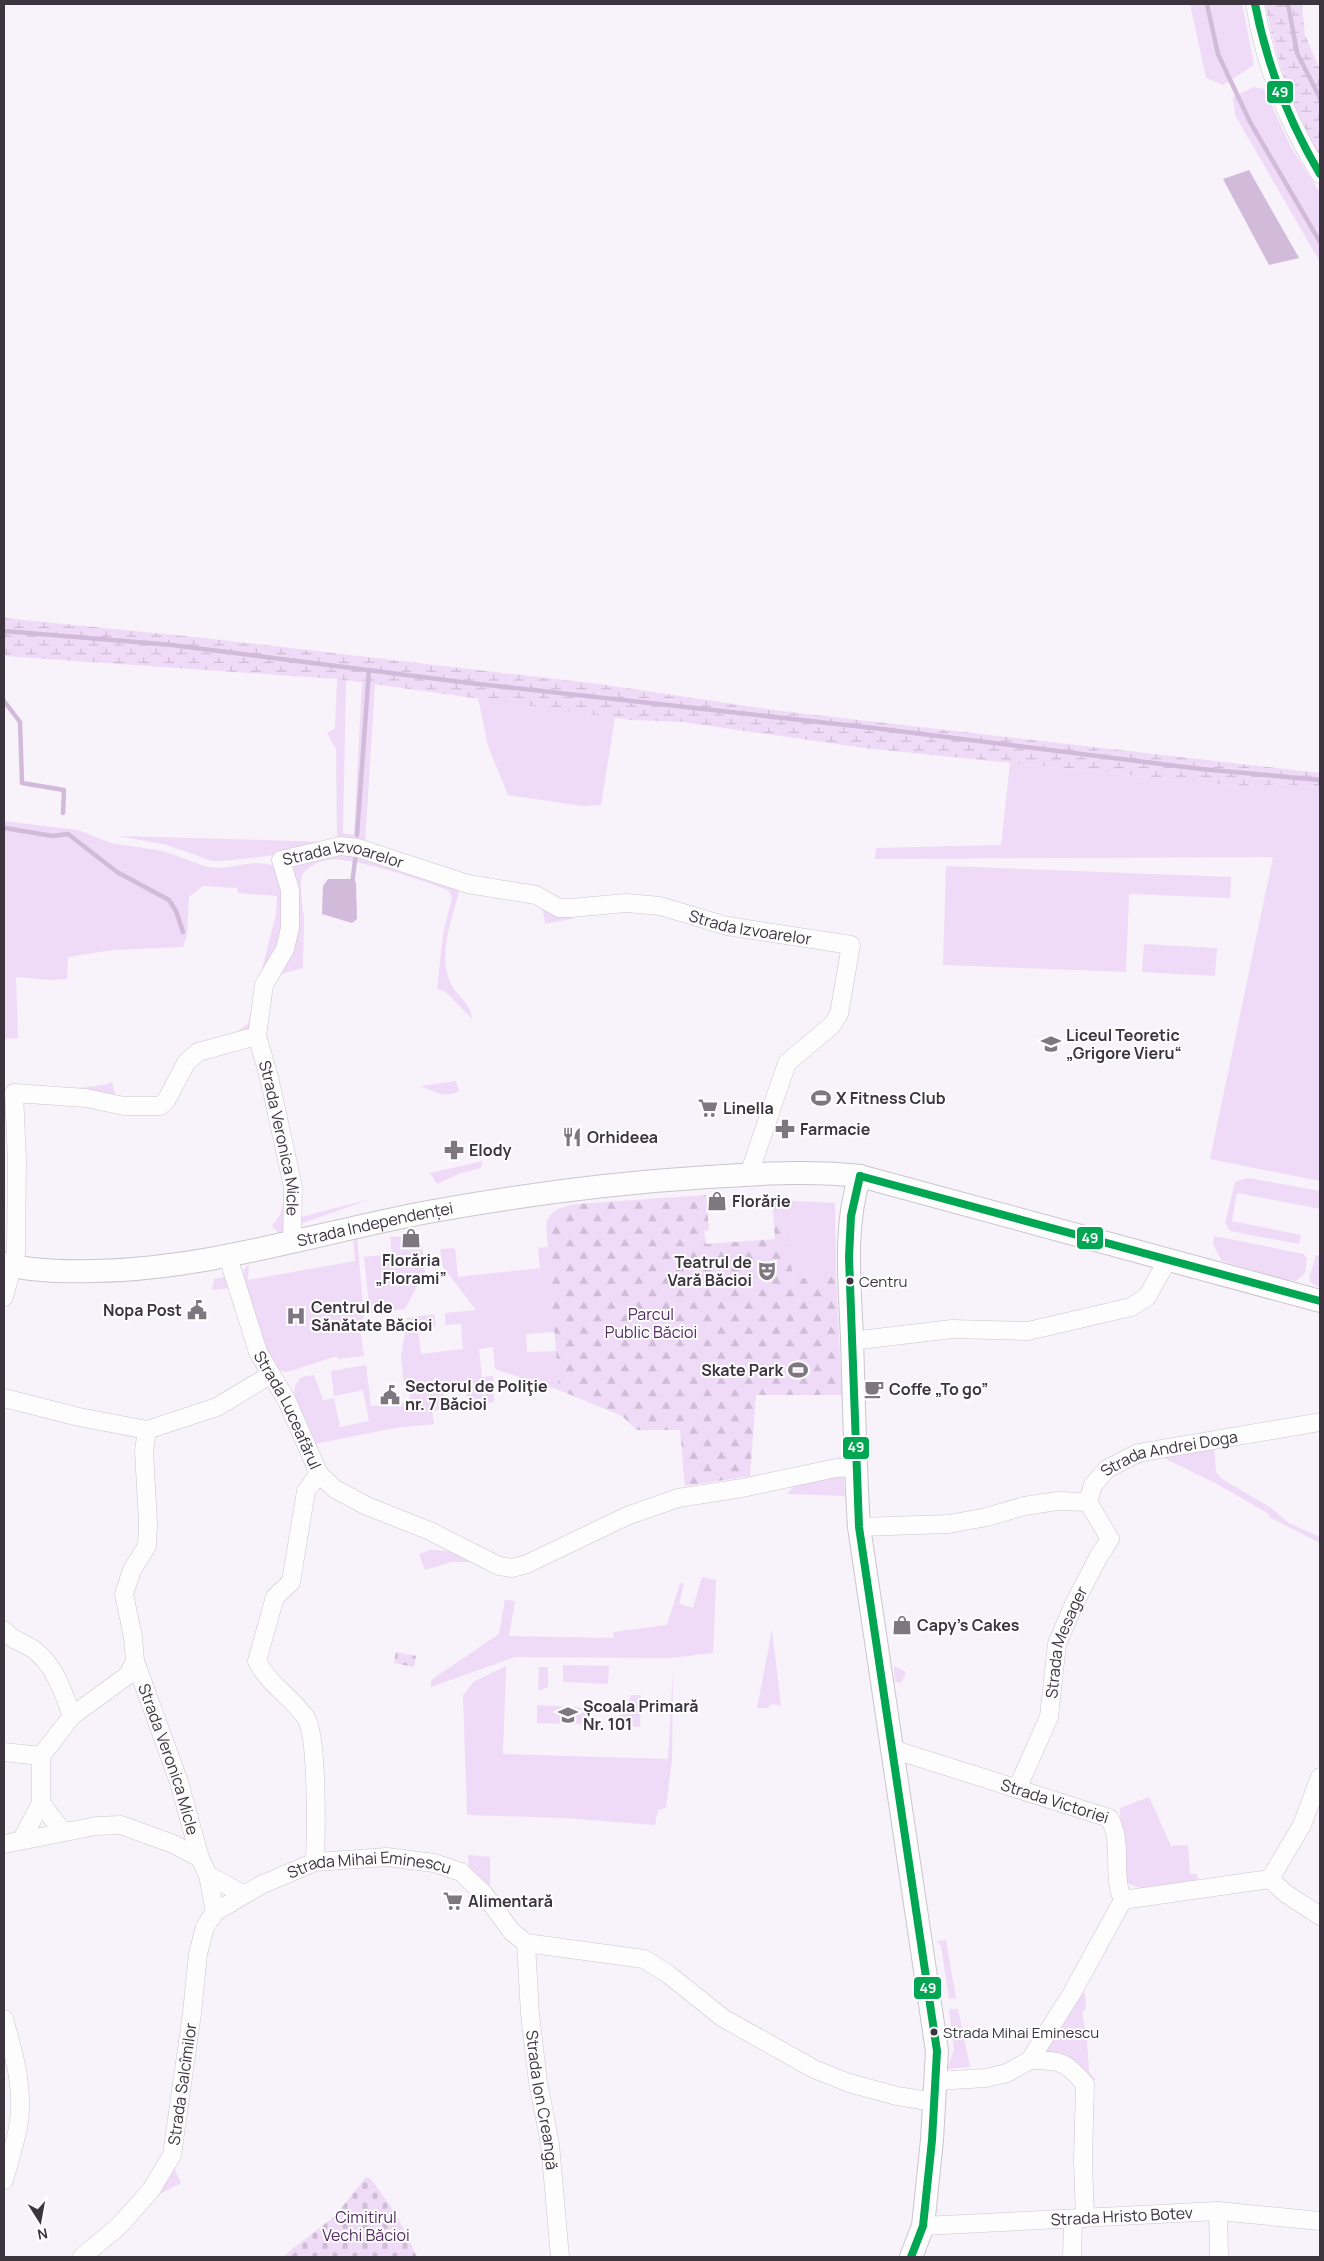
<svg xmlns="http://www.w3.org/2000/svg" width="1324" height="2261" font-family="Manrope,sans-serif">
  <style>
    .green { fill: #efdbf7 }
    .forest { fill: url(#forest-firs) }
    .wetland { fill: url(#wetland-marsh) }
    .cemetery { fill: url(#cemetery-stones) }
    .water { fill: #d2badb }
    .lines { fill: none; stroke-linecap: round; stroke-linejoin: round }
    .stream { stroke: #d2badb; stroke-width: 4.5 }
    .minor-casing { stroke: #cbc5ce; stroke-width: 19 }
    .major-casing { stroke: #cbc5ce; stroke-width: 24 }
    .minor { stroke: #fefdfe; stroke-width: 18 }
    .major { stroke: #fefdfe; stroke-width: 22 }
    .bus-1-casing { stroke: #fff; stroke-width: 11 }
    .bus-1 { stroke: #00a651; stroke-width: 8 }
    .bus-dot { fill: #3c353f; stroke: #fff; stroke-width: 2 }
    .labels { text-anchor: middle; stroke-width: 4; stroke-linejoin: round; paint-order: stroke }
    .bus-label { font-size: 15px; fill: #3c353f; stroke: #fff; text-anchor: start }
    .street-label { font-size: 16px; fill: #3c353f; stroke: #fff }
    .poi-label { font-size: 16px; font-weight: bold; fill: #3c353f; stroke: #fff; text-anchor: start }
    .park-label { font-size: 16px; fill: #542b62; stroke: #fff }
    .line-badge { stroke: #fff; stroke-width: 2 }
    .badge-label { font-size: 14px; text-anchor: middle; font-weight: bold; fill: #fff }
  </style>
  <defs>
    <pattern id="forest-firs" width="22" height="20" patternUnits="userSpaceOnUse" patternTransform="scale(1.25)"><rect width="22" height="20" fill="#efdbf7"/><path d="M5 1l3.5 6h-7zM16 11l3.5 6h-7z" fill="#cebdd5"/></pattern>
    <pattern id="wetland-marsh" width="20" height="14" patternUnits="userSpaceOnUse" patternTransform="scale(1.25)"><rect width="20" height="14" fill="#efdbf7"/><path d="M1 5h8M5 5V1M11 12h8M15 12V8" fill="none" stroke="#cebdd5"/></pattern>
    <pattern id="cemetery-stones" width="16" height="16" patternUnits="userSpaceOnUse" patternTransform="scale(1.25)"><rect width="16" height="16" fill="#efdbf7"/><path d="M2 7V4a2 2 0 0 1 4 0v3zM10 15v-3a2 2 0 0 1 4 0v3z" fill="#cebdd5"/></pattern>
  </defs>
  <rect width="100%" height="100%" fill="#f8f2fa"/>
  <g class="green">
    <path d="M1190,4H1242L1254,65L1223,85L1206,78Z"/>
    <path d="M1253,87L1264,89L1291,147L1320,193V262L1235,115L1233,97Z"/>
    <path d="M337,679L346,680L343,833L354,835L362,682L375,684L365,844L224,861H212L167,845L119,836L333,842L337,837L336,749L327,733L335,728Z"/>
    <path d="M478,698L615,717L601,805L582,806L508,795L488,746Z"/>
    <path d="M1010,763L1246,787L1279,784L1320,787V1181L1210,1159L1273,857L875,859L876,848L1001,845Z"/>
    <path d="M4,821L78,830L111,843L163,851L207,867L220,868L254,863L269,864L278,868L286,892L287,927L251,1030L228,1038L248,1024L276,914L277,896L238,893L237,888L203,886L189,897L187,936L183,947L113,950L68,957L67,979L51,980L16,977L18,1038L5,1039Z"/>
    <path d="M338,849L456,885L459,891L458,896C450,925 436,961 454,989C461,999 471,1005 472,1019L446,992L437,989L443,934L452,898L449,891C427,881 349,856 327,860C319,861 305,868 302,876C299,884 303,909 304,918C304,935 303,952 303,968L277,975L288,863Z"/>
    <path d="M946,866L1231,877L1230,898L1129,894L1126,972L943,965Z"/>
    <path d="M542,905L583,912L571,919L545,924Z"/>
    <path d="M1144,944L1217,948L1215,976L1142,972Z"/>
    <path d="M456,1081L459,1091C446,1099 433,1091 420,1086Z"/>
    <path d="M112,1082L117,1100L42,1092L104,1085Z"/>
    <path d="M483,1161L481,1168L461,1173L437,1184L430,1173Z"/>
    <path d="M1248,1178L1320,1191V1209L1237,1193L1232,1221L1301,1235L1299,1244L1230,1231L1225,1223L1235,1182Z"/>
    <path d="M285,1198V1234L279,1233L272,1226L280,1215Z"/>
    <path d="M371,1199L300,1224L301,1217Z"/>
    <path d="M777,1200L835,1203L836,1275L794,1280Z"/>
    <path d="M353,1236H357L364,1317L359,1323L364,1356L338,1359L337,1356L287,1372L278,1370L258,1336L243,1280L244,1269L249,1264L248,1280L355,1261Z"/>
    <path d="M405,1236L406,1245L422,1244L425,1271L405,1309L370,1313L364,1257L392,1254L390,1237Z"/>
    <path d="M1214,1236L1304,1254L1307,1258L1305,1273L1296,1281L1286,1280L1222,1261L1213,1244Z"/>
    <path d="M548,1247L555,1332L526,1334L527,1352L556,1351L559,1390L495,1369L493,1347L479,1349L482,1377L493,1376L494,1402L468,1405L465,1386L443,1389L445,1409L432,1411L434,1424L395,1428L315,1444C308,1430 281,1388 303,1377C306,1376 311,1376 314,1375L323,1400L334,1398L340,1427L369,1421L363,1390L334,1396L331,1371L366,1365L371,1406L410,1403L409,1385H404L401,1357L407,1318L434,1314L436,1326L418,1329L421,1354L463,1349L461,1324L445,1325V1313L476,1310L443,1267L440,1249L455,1248L458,1277L540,1268L538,1248Z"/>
    <path d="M1316,1255L1320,1256V1288L1310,1282L1309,1278Z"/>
    <path d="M230,1276L232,1288L212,1290L214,1279Z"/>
    <path d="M1214,1445L1216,1472L1222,1479L1270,1507L1289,1523L1320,1537V1543L1269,1517V1514L1217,1484L1162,1457Z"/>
    <path d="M843,1473L845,1496L787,1494L796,1484Z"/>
    <path d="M430,1550L465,1552L477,1562H452L425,1570L419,1554Z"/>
    <path d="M702,1577L716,1580L713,1653L670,1658L515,1657L431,1687V1680L499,1634L505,1600L515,1601L509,1636L614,1638L613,1632L667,1625L680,1583L684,1584L679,1604L693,1608Z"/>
    <path d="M772,1630L781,1706L772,1704L767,1708H757Z"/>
    <path d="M563,1665L609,1666L608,1684L563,1682Z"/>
    <path d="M506,1666L503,1754L668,1759L673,1670L672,1760L666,1808L658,1810L655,1825L565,1818L467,1815L463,1696L473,1682Z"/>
    <path d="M894,1666L906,1672L901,1683L895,1682Z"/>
    <path d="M539,1667H548V1687L538,1691Z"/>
    <path d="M631,1695H641L640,1727L615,1726Z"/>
    <path d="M537,1705L588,1708V1718L602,1720L601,1725L537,1723Z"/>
    <path d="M1149,1797L1171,1846L1188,1845L1190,1874H1197L1198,1883C1173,1887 1146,1895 1124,1881L1121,1869L1120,1808Z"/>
    <path d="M468,1855L490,1857V1889L469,1868Z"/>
    <path d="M946,1940L956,1998L949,1999L941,1946L937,1941Z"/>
    <path d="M1085,1993L1086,2008L1082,2013L1087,2040L1089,2072L1096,2080L1086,2079L1041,2054L1077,1994Z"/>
    <path d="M949,2009H958L970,2067L947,2069L954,2050Z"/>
    <path d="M173,2166L181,2183L158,2195Z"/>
  </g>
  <path class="forest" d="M706,1195L709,1230L704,1231L706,1244L775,1239L772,1200H777L794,1279L836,1275L842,1395H756L750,1476L685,1486L680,1430H637L622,1416L559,1390L546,1223C552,1208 563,1207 577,1204Z"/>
  <g class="wetland">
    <path d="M1265,4H1302L1305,35L1320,70V156C1291,110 1276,57 1265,4Z"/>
    <path d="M4,618L195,637L599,684L781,711L1320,773V787L1279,784L1247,787L864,748L683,722L632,720L337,679L4,656Z"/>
  </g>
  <g class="cemetery">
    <path d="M396,1652L416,1656L414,1667L394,1663Z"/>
    <path d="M366,2177L371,2179L396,2214L417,2257H282L335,2216Z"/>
  </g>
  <g class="water">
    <path d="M1249,170L1299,258L1269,265L1223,179Z"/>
    <path d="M328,879H354L356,883L357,919L352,923L322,914L323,886Z"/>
  </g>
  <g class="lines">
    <g class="stream">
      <path d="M1207,4L1218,54L1250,122L1320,242"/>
      <path d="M1288,4L1297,53L1320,98"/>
      <path d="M4,631L172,645L469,683L882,729L1201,769L1320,780"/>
      <path d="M4,701L20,722L22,783L64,790L63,813"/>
      <path d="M4,828L53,836L68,834L117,872L169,900L176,911L183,932"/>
      <path d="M357,835L369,670"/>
      <path d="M352,884L356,853"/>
    </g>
    <defs>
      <g id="minor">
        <path d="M1255,4C1265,66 1287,121 1320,174"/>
        <path id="s1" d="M257,1036L269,1077L293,1187L292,1242"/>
        <path id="s2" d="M228,1257L258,1352L287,1401L319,1474L335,1489L367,1506L430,1531L499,1566L512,1568L527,1564L627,1516L678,1498L742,1488L836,1468L855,1467"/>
        <path id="s3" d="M4,1297L16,1253L17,1159L14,1093L86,1098L124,1106H160L166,1101L186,1063L198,1052L257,1036L264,985L285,949L290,928V890L281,860L340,846L358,848L468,884L536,895L559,908H571L626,903L660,906L727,926L851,945L839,1014L832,1025L787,1063L749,1174"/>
        <path d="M852,1341L952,1329L1028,1331L1131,1307L1147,1297L1168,1259"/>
        <path d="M4,1398L79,1417L147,1430"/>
        <path id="s4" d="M1088,1502L1093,1485L1107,1469L1138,1453L1320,1422"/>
        <path d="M859,1527L949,1524L987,1517L1024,1506L1057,1501L1088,1502"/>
        <path d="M4,1630C11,1640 22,1642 33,1649C55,1665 63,1692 72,1716"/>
        <path id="s5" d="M135,1661L179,1782L200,1858"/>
        <path id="s6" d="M892,1749L1109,1818C1124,1842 1111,1875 1123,1900"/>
        <path d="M4,1752L41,1756"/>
        <path id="s7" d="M1017,1789L1049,1717L1057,1644L1074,1604L1099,1556L1110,1539L1088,1502"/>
        <path d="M41,1803L63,1832"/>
        <path d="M22,1839L41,1803V1756L72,1716L128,1675L135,1661L133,1637L124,1594L132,1570L147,1546L148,1523L144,1451L147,1430L217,1407L270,1375"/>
        <path d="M4,1844L96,1826L121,1825L173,1844L200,1858L208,1875L215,1912"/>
        <path d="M315,1862C316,1836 318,1736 306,1718C292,1697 268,1684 257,1661L275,1597L291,1582L306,1491L319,1474"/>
        <path d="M208,1875L243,1894"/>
        <path d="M1270,1879L1302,1825L1320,1777"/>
        <path d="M1270,1879L1285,1893L1320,1916"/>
        <path d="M1123,1900L1270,1879"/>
        <path id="s8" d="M526,1943L530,2014L538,2082L550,2144L560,2257"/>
        <path d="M4,2019C14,2054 25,2091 18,2128C14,2146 9,2163 4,2180"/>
        <path d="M1030,2060C1061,2061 1064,2060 1085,2084L1083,2161L1085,2218"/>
        <path d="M936,2081L986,2078L1007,2073L1030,2060L1072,1993L1123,1900"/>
        <path d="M1218,2211L1219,2257"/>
        <path id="s9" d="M923,2226L1218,2211L1320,2221"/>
        <path id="s10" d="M82,2257L119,2226L151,2190L172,2155L192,2013L198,1954L205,1927L215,1912L261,1885L315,1862L387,1857L434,1863L461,1872L484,1894L512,1932L526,1943L644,1959L668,1974L723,2018L814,2069L849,2083L897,2096L934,2102"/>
        <path d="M1072,2257L1073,2219"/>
      </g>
      <g id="major">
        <path d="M860,1176C843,1227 850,1286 852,1339C854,1402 855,1464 859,1527L937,2051L932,2140L923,2226L911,2257"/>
        <path id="s11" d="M4,1264C32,1271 65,1272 95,1271C209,1269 316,1233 428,1212C520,1195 614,1183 708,1177C758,1174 810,1170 860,1176L1320,1301"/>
      </g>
    </defs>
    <use href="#minor" class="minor-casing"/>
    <use href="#major" class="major-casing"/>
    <use href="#minor" class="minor"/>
    <use href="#major" class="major"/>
    <defs>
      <g id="bus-1">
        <path d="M1255,4C1267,65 1288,120 1320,174"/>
        <path d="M860,1176L851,1216L849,1257L859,1527L937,2051L932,2140L923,2226L911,2257"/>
        <path d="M860,1176L1320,1301"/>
      </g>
    </defs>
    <use href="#bus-1" class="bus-1-casing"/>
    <use href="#bus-1" class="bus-1"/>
  </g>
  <defs>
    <symbol id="school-bare" viewBox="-9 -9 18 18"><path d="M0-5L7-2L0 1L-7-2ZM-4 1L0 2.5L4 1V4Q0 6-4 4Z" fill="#7e7780" stroke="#fff" stroke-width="2.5" paint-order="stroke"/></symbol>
    <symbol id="stadium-bare" viewBox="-9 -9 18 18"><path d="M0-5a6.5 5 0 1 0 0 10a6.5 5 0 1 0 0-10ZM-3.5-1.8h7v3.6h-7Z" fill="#7e7780" stroke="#fff" stroke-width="2.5" paint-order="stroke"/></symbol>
    <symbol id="supermarket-bare" viewBox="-9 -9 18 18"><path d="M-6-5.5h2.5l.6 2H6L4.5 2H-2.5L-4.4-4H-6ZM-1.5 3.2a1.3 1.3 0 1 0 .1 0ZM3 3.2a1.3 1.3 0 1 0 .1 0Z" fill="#7e7780" stroke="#fff" stroke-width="2.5" paint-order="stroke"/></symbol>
    <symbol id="pharmacy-bare" viewBox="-9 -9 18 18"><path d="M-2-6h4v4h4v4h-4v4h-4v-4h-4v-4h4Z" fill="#7e7780" stroke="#fff" stroke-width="2.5" paint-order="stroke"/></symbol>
    <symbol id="restaurant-bare" viewBox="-9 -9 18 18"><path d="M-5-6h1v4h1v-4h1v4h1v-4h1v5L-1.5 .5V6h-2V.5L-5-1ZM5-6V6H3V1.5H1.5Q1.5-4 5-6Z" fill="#7e7780" stroke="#fff" stroke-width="2.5" paint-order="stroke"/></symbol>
    <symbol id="shop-bare" viewBox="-9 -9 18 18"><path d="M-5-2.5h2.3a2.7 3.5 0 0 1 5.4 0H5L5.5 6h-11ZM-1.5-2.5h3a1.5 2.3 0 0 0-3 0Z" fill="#7e7780" stroke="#fff" stroke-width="2.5" paint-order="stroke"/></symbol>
    <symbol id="theatre-bare" viewBox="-9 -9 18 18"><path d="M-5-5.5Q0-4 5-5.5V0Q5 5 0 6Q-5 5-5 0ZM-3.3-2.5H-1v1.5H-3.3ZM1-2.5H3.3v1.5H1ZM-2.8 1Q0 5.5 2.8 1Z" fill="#7e7780" stroke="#fff" stroke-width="2.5" paint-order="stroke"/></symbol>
    <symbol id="civic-bare" viewBox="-9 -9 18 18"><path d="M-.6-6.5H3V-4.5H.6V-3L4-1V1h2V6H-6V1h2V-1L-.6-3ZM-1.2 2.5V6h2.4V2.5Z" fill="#7e7780" stroke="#fff" stroke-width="2.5" paint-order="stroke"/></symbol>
    <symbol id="hospital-bare" viewBox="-9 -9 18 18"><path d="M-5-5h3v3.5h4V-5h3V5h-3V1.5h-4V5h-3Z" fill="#7e7780" stroke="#fff" stroke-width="2.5" paint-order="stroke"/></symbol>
    <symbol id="cafe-bare" viewBox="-9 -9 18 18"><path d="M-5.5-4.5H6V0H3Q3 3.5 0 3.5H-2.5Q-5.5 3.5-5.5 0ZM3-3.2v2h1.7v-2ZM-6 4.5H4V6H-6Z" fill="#7e7780" stroke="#fff" stroke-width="2.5" paint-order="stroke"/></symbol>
  </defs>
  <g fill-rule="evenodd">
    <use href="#school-bare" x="1037" y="1030" width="28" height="28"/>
    <use href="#stadium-bare" x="807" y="1084" width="28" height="28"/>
    <use href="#supermarket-bare" x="694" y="1094" width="28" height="28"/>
    <use href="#pharmacy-bare" x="771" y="1115" width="28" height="28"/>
    <use href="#restaurant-bare" x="558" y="1123" width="28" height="28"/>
    <use href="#pharmacy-bare" x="440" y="1136" width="28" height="28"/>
    <use href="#shop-bare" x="703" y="1187" width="28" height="28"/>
    <use href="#shop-bare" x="397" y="1224" width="28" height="28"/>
    <use href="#theatre-bare" x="753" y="1257" width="28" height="28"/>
    <use href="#civic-bare" x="183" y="1296" width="28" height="28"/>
    <use href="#hospital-bare" x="282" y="1302" width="28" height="28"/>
    <use href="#stadium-bare" x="784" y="1356" width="28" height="28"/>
    <use href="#cafe-bare" x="860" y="1375" width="28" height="28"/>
    <use href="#civic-bare" x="376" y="1381" width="28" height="28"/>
    <use href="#shop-bare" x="888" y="1611" width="28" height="28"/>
    <use href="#school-bare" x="554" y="1701" width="28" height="28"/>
    <use href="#supermarket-bare" x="439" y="1887" width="28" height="28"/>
  </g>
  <g class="bus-dot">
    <circle cx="850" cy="1281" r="4.5"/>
    <circle cx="934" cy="2032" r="4.5"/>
  </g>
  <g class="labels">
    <g class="bus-label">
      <text x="859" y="1287">Centru</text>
      <text x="943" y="2038">Strada Mihai Eminescu</text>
    </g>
    <g class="street-label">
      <text dy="6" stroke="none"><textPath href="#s3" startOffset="729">Strada Izvoarelor</textPath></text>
      <text dy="6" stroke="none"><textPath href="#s3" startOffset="1149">Strada Izvoarelor</textPath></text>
      <text dy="6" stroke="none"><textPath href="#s1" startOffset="105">Strada Veronica Micle</textPath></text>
      <text dy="6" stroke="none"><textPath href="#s11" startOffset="376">Strada Independenței</textPath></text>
      <text dy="6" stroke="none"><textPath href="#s2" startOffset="165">Strada Luceafărul</textPath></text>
      <text dy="6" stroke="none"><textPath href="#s4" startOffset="104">Strada Andrei Doga</textPath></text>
      <text dy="6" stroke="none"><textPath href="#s7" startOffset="156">Strada Mesager</textPath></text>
      <text dy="6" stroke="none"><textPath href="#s5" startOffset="104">Strada Veronica Micle</textPath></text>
      <text dy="6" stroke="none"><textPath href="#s6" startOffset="171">Strada Victoriei</textPath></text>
      <text dy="6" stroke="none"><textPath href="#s10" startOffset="552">Strada Mihai Eminescu</textPath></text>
      <text dy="6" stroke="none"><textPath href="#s10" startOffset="209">Strada Salcîmilor</textPath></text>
      <text dy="6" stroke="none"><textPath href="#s8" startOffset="158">Strada Ion Creangă</textPath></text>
      <text dy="6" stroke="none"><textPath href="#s9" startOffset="199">Strada Hristo Botev</textPath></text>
    </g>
    <g class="poi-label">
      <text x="1066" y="1041">Liceul Teoretic<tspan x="1066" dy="18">„Grigore Vieru“</tspan></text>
      <text x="836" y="1104">X Fitness Club</text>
      <text x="723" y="1114">Linella</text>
      <text x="800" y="1135">Farmacie</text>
      <text x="587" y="1143">Orhideea</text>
      <text x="469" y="1156">Elody</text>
      <text x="732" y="1207">Florărie</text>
      <text x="411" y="1266" text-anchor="middle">Florăria<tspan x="411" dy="18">„Florami”</tspan></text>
      <text x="752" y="1268" text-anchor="end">Teatrul de<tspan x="752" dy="18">Vară Băcioi</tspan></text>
      <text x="311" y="1313">Centrul de<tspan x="311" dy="18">Sănătate Băcioi</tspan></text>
      <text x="182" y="1316" text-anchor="end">Nopa Post</text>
      <text x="783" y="1376" text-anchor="end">Skate Park</text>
      <text x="405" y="1392">Sectorul de Poliţie<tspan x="405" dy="18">nr. 7 Băcioi</tspan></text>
      <text x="889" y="1395">Coffe „To go”</text>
      <text x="917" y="1631">Capy's Cakes</text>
      <text x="583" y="1712">Școala Primară<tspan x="583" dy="18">Nr. 101</tspan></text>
      <text x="468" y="1907">Alimentară</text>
    </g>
    <g class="park-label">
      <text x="651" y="1320">Parcul<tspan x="651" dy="18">Public Băcioi</tspan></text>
      <text x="366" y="2223">Cimitirul<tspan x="366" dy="18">Vechi Băcioi</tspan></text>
    </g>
  </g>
  <g class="line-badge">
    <rect x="1266" y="80" width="28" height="24" rx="5" fill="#00a651"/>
    <rect x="1076" y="1226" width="28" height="24" rx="5" fill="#00a651"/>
    <rect x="842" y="1436" width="28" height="24" rx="5" fill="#00a651"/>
    <rect x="913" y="1976" width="29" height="24" rx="5" fill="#00a651"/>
  </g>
  <g class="badge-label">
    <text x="1280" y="97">49</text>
    <text x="1090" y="1243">49</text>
    <text x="856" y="1452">49</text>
    <text x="928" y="1993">49</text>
  </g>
  <rect width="1324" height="2261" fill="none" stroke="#3c353f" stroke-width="10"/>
  <g transform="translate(40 2221) rotate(169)" stroke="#ffffff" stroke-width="4" paint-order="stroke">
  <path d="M0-4L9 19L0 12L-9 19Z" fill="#3c353f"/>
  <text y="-8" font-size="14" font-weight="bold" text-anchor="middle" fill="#3c353f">N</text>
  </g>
</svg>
